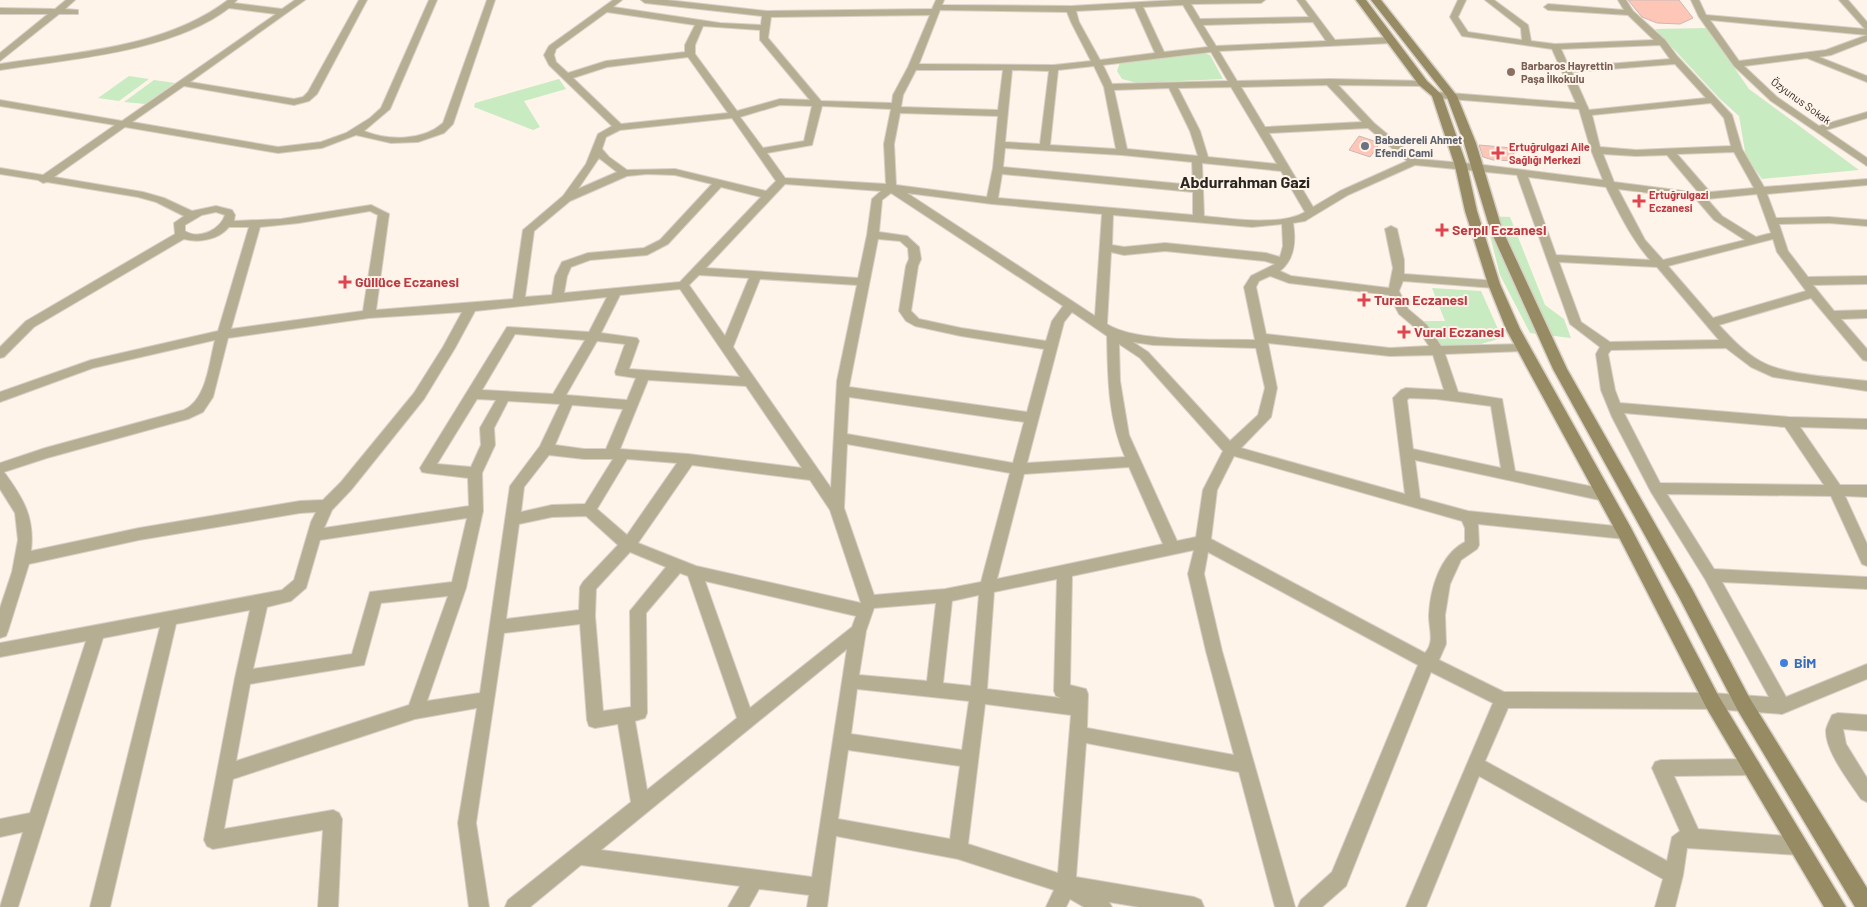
<svg xmlns="http://www.w3.org/2000/svg" width="1867" height="907" font-family="Barlow,sans-serif">
  <style>
    .green { fill: #c8ebc2 }
    .building { fill: #fec6b7; stroke: #cbb9b5 }
    .lines { fill: none; stroke-linecap: round; stroke-linejoin: round }
    .street-casing { stroke: #d8cfc6; stroke-width: 2 }
    .secondary-casing { stroke: #d8cfc6; stroke-width: 3 }
    .street { fill: #b6ae93; fill-rule: evenodd }
    .secondary { fill: #968b62; fill-rule: evenodd }
    .education-dot { fill: #8d6e63; stroke: #fef4ea; stroke-width: 2 }
    .worship-dot { fill: #6b7280; stroke: #fef4ea; stroke-width: 2 }
    .health-dot { fill: #e0444e; stroke: #fef4ea; stroke-width: 2 }
    .shop-dot { fill: #3f7fe0; stroke: #fef4ea; stroke-width: 2 }
    .labels { text-anchor: middle; stroke-width: 4; stroke-linejoin: round; paint-order: stroke }
    .far-education-label { font-size: 11px; font-weight: bold; fill: #785e54; stroke: #fef4ea; text-anchor: start }
    .far-street-label { font-size: 11px; fill: #292520; stroke: #fef4ea }
    .far-worship-label { font-size: 11px; font-weight: bold; fill: #5b616d; stroke: #fef4ea; text-anchor: start }
    .far-health-label { font-size: 11px; font-weight: bold; fill: #be3a42; stroke: #fef4ea; text-anchor: start }
    .health-label { font-size: 14px; font-weight: bold; fill: #be3a42; stroke: #fef4ea; text-anchor: start }
    .shop-label { font-size: 14px; font-weight: bold; fill: #366cbe; stroke: #fef4ea; text-anchor: start }
    .far-district-label { font-size: 16px; font-weight: bold; fill: #292520; stroke: #fef4ea }
  </style>
  <rect width="100%" height="100%" fill="#fef4ea"/>
  <g class="green">
    <path d="M1707,28L1749,89L1859,170L1762,179L1746,157L1739,116L1719,98L1655,29Z"/>
    <path d="M1204,53L1210,55L1223,79L1137,83L1122,79L1117,71L1120,62Z"/>
    <path d="M129,76L149,79L119,101L98,98Z"/>
    <path d="M559,79L566,89L524,101L540,127L533,130L474,107L475,103Z"/>
    <path d="M154,80L175,83L145,104L124,102Z"/>
    <path d="M1485,216L1510,217L1545,305L1564,319L1571,338L1530,333L1500,275Z"/>
    <path d="M1432,288L1481,291L1502,338L1481,344L1439,346L1422,321H1445Z"/>
  </g>
  <g class="building">
    <path d="M1628,0H1679L1693,18L1680,24L1657,23L1642,17Z"/>
    <path d="M1359,136L1380,143L1370,157L1349,150Z"/>
    <path d="M1479,145L1512,148L1516,161L1493,160L1483,157Z"/>
  </g>
  <g class="lines">
    <defs>
      <g id="street">
        <path d="M66,0H75L65,9L78,10V14H59L0,61V53L48,14H0V8L55,9Z"/>
        <path d="M228,0H237L234,3L282,9L295,0H305L190,82L294,99L303,97L308,92L359,0H367L317,94L309,101L294,105L184,86L132,122L278,147L321,142L346,133L370,118L381,108L429,0H437L390,109L364,131C388,141 423,141 443,123L487,0H495L453,124L444,133L418,142L391,143L356,135L322,148L278,153L125,127L54,177L143,192L164,198L192,211L216,206L232,210L235,215L234,221L281,219L371,205L389,214L376,310L513,299L523,230L563,196L586,164L598,134L612,126L549,65L544,55L549,46L613,0H622L613,7L720,23L761,25L762,16L645,3L641,0H667L767,11L932,9L936,0H944L942,5L1071,6L1176,0H1265L1261,3L1191,4L1200,19L1309,17L1297,0H1305L1335,40L1392,37L1396,40L1392,43L1219,51L1237,81L1330,79L1426,81V85L1423,86L1338,85L1374,123L1417,159L1476,164L1603,180L1591,150L1579,109L1437,98L1432,95L1437,92L1576,103L1552,49L1462,36L1450,17L1458,0H1466L1458,17L1468,32L1522,40L1521,28L1485,0H1494L1528,25L1531,41L1555,44L1654,40L1628,15L1548,10L1544,7L1548,4L1624,10L1618,0H1626L1633,11L1665,40L1677,56L1732,115L1742,149L1764,187L1867,179V185L1767,194L1776,218L1829,217L1867,220V226L1829,223L1779,224L1788,251L1808,277L1867,276V284L1813,285L1834,311L1867,310V318L1841,319L1867,349V361L1863,360L1811,298L1719,325C1731,338 1744,352 1760,361C1786,376 1836,377 1867,381V391L1773,377L1751,367L1726,348L1611,350L1608,354L1615,390L1620,403L1789,417L1867,419V429L1800,427L1840,485H1867V497L1845,496L1867,544V566L1862,564L1831,496L1667,494L1714,569L1867,577V589L1722,582L1786,697L1867,664V679L1782,714L1712,709L1508,708L1485,761L1667,861L1672,837L1680,831L1652,768L1655,762L1661,760L1752,759L1758,761L1761,767L1758,773L1752,775L1674,776L1698,829L1799,837L1805,840L1808,846L1805,852L1799,855L1687,848L1683,875L1675,907H1655L1663,879L1479,776L1426,907H1406L1493,703L1431,672L1346,886L1322,907H1298L1301,900L1332,872L1418,665L1208,552L1204,574L1222,651L1295,907H1275L1239,772L1086,743L1076,877L1194,897L1201,900L1204,907H1139L1109,902L1112,907H1084L1070,899L1066,907H1046L1054,890L958,859L836,836L827,907H807L809,895L759,889L749,907H728L740,886L581,865L530,907H505L508,900L631,802L618,724L595,728L589,726L587,720L580,624L504,633L476,823L489,907H469L458,823L477,708L415,719L233,779L224,829L333,810L339,813L342,819L338,907H318L323,830L213,849L207,846L204,840L235,678L250,610L176,624L110,907H90L160,627L103,638L18,907H0L23,832L0,837V819L30,813L86,641L0,657V643L282,590L294,580L311,522L316,512L300,513L139,540L29,564L8,631L6,636L0,638V608L12,572L18,540L15,513L0,489V463L45,448L184,410C207,399 209,363 215,340L93,368L0,402V392L91,360L218,331L249,227H229C218,240 199,243 184,239L34,327L4,357L0,358V347L26,321L175,234L174,223L184,216L156,202L138,197L47,182L43,183L38,180L0,174V168L43,175L115,125L0,106V100L122,121L276,14L229,8C172,52 70,59 0,70V64C76,52 165,48 228,0ZM1183,5L1208,47L1164,52L1143,7ZM1135,8L1155,53L1100,60L1079,22L1076,11ZM940,10L1067,12L1071,22L1091,61L1054,65L919,64ZM607,12L695,25L685,45V52L606,61L568,73L556,62L554,55L556,49ZM930,15L908,67L893,95L892,103L821,101L768,38L771,17ZM1313,22L1326,41L1216,46L1203,25ZM703,26L760,30V40L810,100L780,99L737,111L695,54V45ZM1660,45L1670,59L1569,67L1561,49ZM1211,52L1228,81L1112,84L1103,65ZM688,57L728,113L621,124L573,78L607,67ZM1675,64L1706,98L1589,110L1572,72ZM1094,66L1104,87L1116,149L1050,145L1058,70ZM916,70H1003L998,110L901,107L903,95ZM1012,70L1049,71L1040,144L1005,142ZM1327,85L1362,122L1265,127L1241,87ZM1231,87L1277,164L1208,157L1200,131L1178,88ZM1169,88L1190,131L1198,156L1127,149L1114,90ZM1711,103L1724,118L1731,146L1636,150L1600,147L1592,115ZM780,105L812,106L804,141L763,148L740,117ZM822,106L891,109L884,144L886,184L785,178L767,153L812,145ZM900,113L998,116L993,168L987,197L896,185L894,144ZM732,118L776,181L766,191L675,169L627,170L609,157L602,149L606,137L620,130ZM1368,128L1407,161L1340,191L1313,207L1269,133ZM1005,148L1122,155L1192,162L1193,185L1003,167ZM1734,152L1754,188L1710,192L1677,154ZM1603,154L1636,156L1667,155L1699,193L1614,182ZM599,158L617,172L578,189ZM1202,163L1281,171L1305,212C1282,226 1231,219 1204,216ZM1415,165L1517,175L1570,324L1600,347L1596,354L1601,390L1612,417L1651,492L1705,579L1769,697L1712,693L1504,692L1439,660L1446,644L1445,615L1450,584L1461,560L1477,549L1479,545L1478,524L1625,539L1630,537L1632,533L1630,529L1625,527L1468,511L1420,498L1415,460L1604,501L1609,499L1611,495L1609,491L1604,489L1515,471L1502,399L1458,392L1445,354L1524,351L1530,347L1528,344L1441,346L1427,325L1408,309L1399,291L1403,281L1494,288L1500,284L1498,281L1404,274V260L1397,229L1391,226L1385,229L1393,268L1389,288L1291,276L1280,271C1295,259 1296,241 1293,223L1305,221L1348,195ZM647,174L675,175L712,184L660,240L644,248L588,253L562,262L555,276L552,295L525,297L534,231L570,201L627,176ZM1002,174L1193,192V215L998,198ZM1528,177L1606,187C1619,213 1631,238 1650,260L1556,255ZM785,184L881,191L872,199L867,235L858,278L706,268ZM721,187L761,197L680,282L564,293L567,276L571,267L590,260L647,255L668,244ZM1618,189L1696,199L1714,220L1745,240L1663,260L1645,240ZM891,193L1063,306L1052,321L1046,341L961,328L919,319L911,311L918,266L921,259L919,247L907,236L879,232L882,200ZM907,193L992,204L1102,214L1095,316ZM1757,194L1771,233L1756,237L1722,216L1707,199ZM370,211L378,215L363,311L231,329L260,227L299,223ZM216,212L225,215C220,230 199,240 185,231V225L202,215ZM1113,215L1252,227L1282,224L1283,246L1280,257L1266,253L1165,243L1124,247L1112,245ZM878,239L900,241L908,248L909,259L906,266L899,311L906,321L915,326L961,336L1044,349L1027,412L849,387ZM1773,239L1777,252L1806,291L1713,318L1668,266ZM1165,251L1265,261L1275,264L1251,276L1244,287L1255,340C1219,339 1135,343 1107,324L1111,252L1124,255ZM1559,262L1657,267L1719,340L1610,342L1581,322ZM699,275L749,278L725,336L689,285ZM1270,276L1289,283L1389,295L1399,314L1419,331L1429,346L1390,348L1266,334L1256,287L1259,281ZM760,279L857,285L837,381L831,488L733,347ZM680,289L740,377L629,369L639,341L637,338L601,333L620,295ZM607,297L589,332L507,327L420,468L422,472L427,473L468,478L469,506L324,528L332,510L351,490L424,399L455,348L475,311ZM462,312L443,347L414,393L341,482L323,500L300,501L139,528L31,551C35,517 23,498 4,472L47,458L188,419L203,412L213,397L228,338L369,318ZM1072,312L1107,336C1108,378 1108,418 1125,457L1027,463L1064,322ZM515,334L585,340L553,394L482,390ZM597,341L625,344L615,372L616,375L636,378L627,400L566,395ZM1133,342L1153,345L1256,348L1265,388L1258,415L1230,441L1148,352ZM1268,343L1390,356L1433,355L1444,390L1406,388L1401,390L1393,398L1405,494L1241,448L1271,417L1277,388ZM1119,344L1140,358L1223,451L1203,490L1196,537L1177,541L1129,435L1120,381ZM648,380L746,386L802,468L688,454L620,449ZM849,397L1024,422L1013,463L847,434ZM1409,398L1436,399L1491,406L1501,468L1413,449L1407,400ZM477,399L496,400L480,428L481,445L471,467L437,464ZM508,401L560,404L540,446L510,486L480,693L427,701L466,588L483,511L482,473L495,445L494,428ZM572,405L623,409L606,449H584L555,445ZM1624,413L1785,427L1824,485L1660,483ZM847,444L1010,473L981,582L945,589L874,595L844,508ZM549,455L584,459H613L585,504L552,505L521,512L524,487ZM1234,456L1462,521L1465,528V542C1440,555 1430,589 1429,616C1429,630 1435,641 1425,653L1211,539L1217,490ZM627,459L677,463L627,535L597,509ZM692,465L810,480L830,510L861,603L696,566L638,543ZM1129,467L1163,544L997,579L1024,474ZM586,516L618,545L583,582L580,587L579,610L506,619L519,524L552,517ZM467,518L452,582L370,592L352,654L253,669L267,607L291,601L306,588L320,540ZM1194,550L1188,574L1206,651L1234,755L1087,728L1088,694L1086,689L1070,685L1072,576ZM630,552L666,567L630,611L631,707L603,711L595,616L596,589ZM680,573L688,576L737,718L647,790L635,721L645,718L647,713L646,613ZM1057,579L1054,691L1056,696L1061,698L987,689L994,592ZM705,581L856,616L852,627L750,708ZM979,595L971,686L943,683L952,601ZM448,596L409,705L236,761L250,684L364,665L381,603ZM936,603L927,681L859,675L866,631L874,608ZM847,649L812,877L601,850ZM857,689L969,701L962,750L851,734ZM985,704L1071,715L1058,873L968,844ZM848,750L960,766L950,839L838,819Z"/>
        <path d="M1691,0H1699L1706,15L1865,29L1839,0H1848L1867,22V35L1710,20L1739,61L1826,50L1867,35V41L1831,55L1819,57L1867,76V82L1807,58L1744,66L1777,97L1819,126L1867,112V118L1826,130L1867,158V166L1771,101L1734,66L1699,17Z"/>
        <path d="M1838,713L1867,715V731L1843,729L1846,744L1867,778V802L1861,799C1849,781 1825,751 1826,730C1827,725 1830,720 1832,715Z"/>
      </g>
      <g id="secondary">
        <path d="M1356,0H1366L1427,81L1442,95L1467,166L1477,211L1500,284L1520,329L1631,528L1718,695L1846,907H1824L1706,707L1619,537L1506,329L1488,284L1465,211L1455,166L1432,96L1419,85Z"/>
        <path d="M1371,0H1381L1457,96L1476,143L1502,229L1567,369L1692,589L1749,697L1867,888V907H1855L1737,709L1680,599L1553,369L1490,229L1464,143L1447,97Z"/>
      </g>
    </defs>
    <use href="#street" class="street-casing"/>
    <use href="#secondary" class="secondary-casing"/>
    <use href="#street" class="street"/>
    <use href="#secondary" class="secondary"/>
  </g>
  <circle class="education-dot" cx="1511" cy="72" r="5"/>
  <circle class="worship-dot" cx="1365" cy="146" r="5"/>
  <g class="health-dot">
    <path d="M1495.5 145.5h5v5h5v5h-5v5h-5v-5h-5v-5h5z"/>
    <path d="M1636.5 193.5h5v5h5v5h-5v5h-5v-5h-5v-5h5z"/>
    <path d="M1439.5 222.5h5v5h5v5h-5v5h-5v-5h-5v-5h5z"/>
    <path d="M342.5 274.5h5v5h5v5h-5v5h-5v-5h-5v-5h5z"/>
    <path d="M1361.5 292.5h5v5h5v5h-5v5h-5v-5h-5v-5h5z"/>
    <path d="M1401.5 324.5h5v5h5v5h-5v5h-5v-5h-5v-5h5z"/>
  </g>
  <circle class="shop-dot" cx="1784" cy="663" r="5"/>
  <g class="labels">
    <g class="far-education-label">
      <text x="1521" y="70">Barbaros Hayrettin<tspan x="1521" dy="13">Paşa İlkokulu</tspan></text>
    </g>
    <g class="far-street-label">
      <text transform="translate(1801 101) rotate(36)" y="4">Özyunus Sokak</text>
    </g>
    <g class="far-worship-label">
      <text x="1375" y="144">Babadereli Ahmet<tspan x="1375" dy="13">Efendi Cami</tspan></text>
    </g>
    <g class="far-health-label">
      <text x="1509" y="151">Ertuğrulgazi Aile<tspan x="1509" dy="13">Sağlığı Merkezi</tspan></text>
      <text x="1649" y="199">Ertuğrulgazi<tspan x="1649" dy="13">Eczanesi</tspan></text>
    </g>
    <g class="health-label">
      <text x="1452" y="235">Serpil Eczanesi</text>
      <text x="355" y="287">Güllüce Eczanesi</text>
      <text x="1374" y="305">Turan Eczanesi</text>
      <text x="1414" y="337">Vural Eczanesi</text>
    </g>
    <g class="shop-label">
      <text x="1794" y="668">BİM</text>
    </g>
    <g class="far-district-label">
      <text x="1245" y="188">Abdurrahman Gazi</text>
    </g>
  </g>
</svg>
